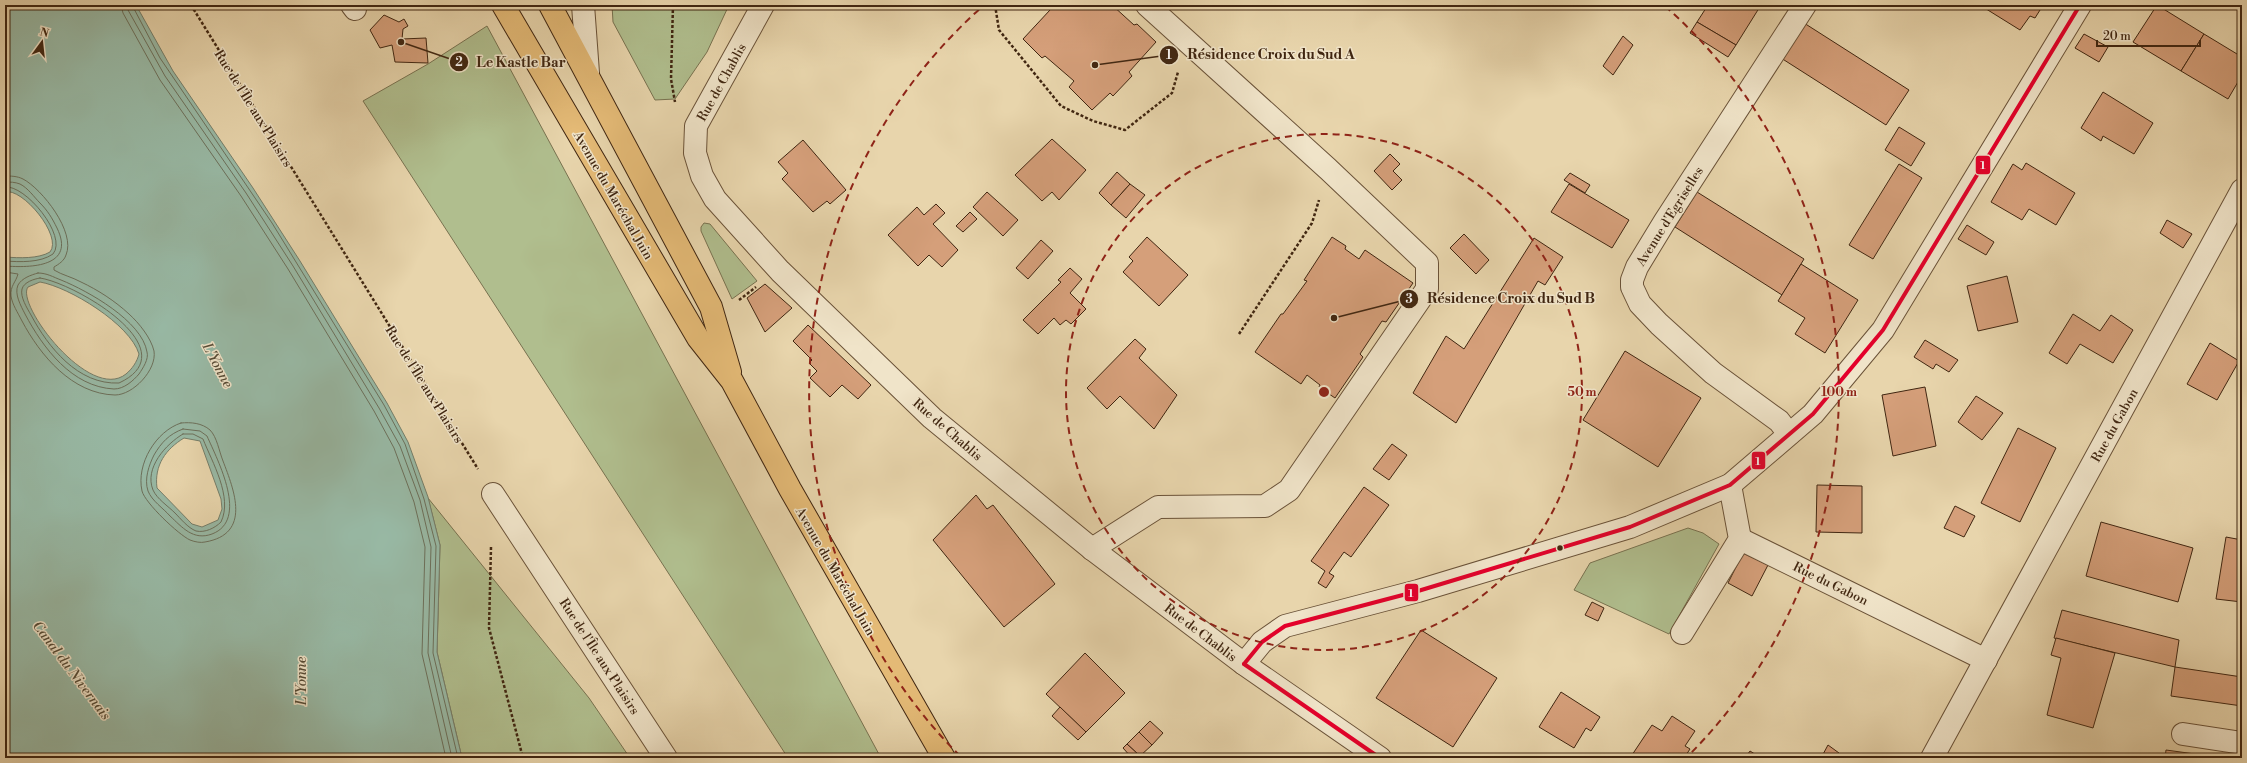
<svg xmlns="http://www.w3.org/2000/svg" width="2247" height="763" font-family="'Libre Bodoni',serif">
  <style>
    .green { fill: #b0be8e; stroke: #787250 }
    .water { fill: #98b9a5; stroke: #757e6a; fill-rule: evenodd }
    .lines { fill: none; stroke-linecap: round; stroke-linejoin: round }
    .shore { stroke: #6c705b; stroke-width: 1 }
    .building { fill: #d59f7a; stroke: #402611 }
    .minor-casing { stroke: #6a5238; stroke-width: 24 }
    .major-casing { stroke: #402611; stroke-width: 24 }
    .path { stroke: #402611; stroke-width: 2.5; stroke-dasharray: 3 2; stroke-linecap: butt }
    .minor { stroke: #f0e4c9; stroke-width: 22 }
    .major { stroke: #e4ba76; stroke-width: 22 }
    .bus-1-casing { stroke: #f0e4c9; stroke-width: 7 }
    .bus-1 { stroke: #e4002b; stroke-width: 4 }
    .ring { fill: none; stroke: #8f2418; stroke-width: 2; stroke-dasharray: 7 5 }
    .bus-dot { fill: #402611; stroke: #f0e4c9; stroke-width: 1.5 }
    .labels { text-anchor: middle; stroke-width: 3; stroke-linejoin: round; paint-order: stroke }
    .street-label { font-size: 13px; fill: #402611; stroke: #f0e4c9 }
    .water-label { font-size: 14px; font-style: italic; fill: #564b36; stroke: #f0e4c9 }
    .centre { fill: #8f2418; stroke: #f0e4c9; stroke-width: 2 }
    .ring-label { font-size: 12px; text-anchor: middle; font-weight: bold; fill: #8f2418; stroke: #f0e4c9; stroke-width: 3; stroke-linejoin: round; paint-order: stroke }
    .leader { fill: none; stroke: #402611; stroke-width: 1.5 }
    .callout-dot { fill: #402611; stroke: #f0e4c9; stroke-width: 1.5 }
    .mark-label { font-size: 12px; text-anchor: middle; font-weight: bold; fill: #fff }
    .callout-label { font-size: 14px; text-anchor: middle; font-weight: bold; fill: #402611; stroke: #f0e4c9; stroke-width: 3; stroke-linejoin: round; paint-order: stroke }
    .line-badge { stroke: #f0e4c9; stroke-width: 1.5 }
    .badge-label { font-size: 11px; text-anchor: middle; font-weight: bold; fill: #fff }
  </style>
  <rect width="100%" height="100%" fill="#e8d5ac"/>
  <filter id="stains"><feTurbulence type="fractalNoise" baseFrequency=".005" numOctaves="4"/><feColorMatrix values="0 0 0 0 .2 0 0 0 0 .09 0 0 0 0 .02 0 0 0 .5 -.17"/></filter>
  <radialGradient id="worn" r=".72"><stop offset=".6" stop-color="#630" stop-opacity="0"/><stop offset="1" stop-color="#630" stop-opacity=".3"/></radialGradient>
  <g class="green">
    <path d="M612,5H729L707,52L675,99L655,100L613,22Z"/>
    <path d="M487,26L881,758H788L363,101L428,64Z"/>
    <path d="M704,223L710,224L757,281L732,299L701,231V227Z"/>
    <path d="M428,498L589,698L630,758H462L437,652L440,545Z"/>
    <path d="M1688,528L1703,533L1719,544L1669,634L1574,590L1590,563Z"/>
  </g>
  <path class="water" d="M5,5H136L173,71L253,188L300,261L387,403L408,442L428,497L440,545L437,652L462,758H5V257C19,258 38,259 50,252C63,236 22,187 5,192ZM40,282C69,287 130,324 139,354C137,362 132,369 126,374C90,403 15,304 28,287ZM184,438L200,441L221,499L222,509L218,520L202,527L192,524L157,488C154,465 166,449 184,438Z"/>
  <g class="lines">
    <g class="shore">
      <path d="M121,5L123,13L160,80L241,196L288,269L374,411L394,448L414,502L425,547L422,654L446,758"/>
      <path d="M127,5L128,10L165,76L246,193L293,266L379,408L400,446L420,500L431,547L428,653L452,758"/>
      <path d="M132,5L160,58L272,223L384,405L405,444L424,499L436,546L433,653L458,758"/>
      <path d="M5,176C11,176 17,176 23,179C42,189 76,232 66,255C64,261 59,264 54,267V270C62,275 72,277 81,282C98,290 115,301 129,314C139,323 151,338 154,351C157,370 133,395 115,395C72,394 40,355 22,321C18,313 12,304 11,296C10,286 16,282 18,274L5,272"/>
      <path d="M5,182C10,182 15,182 20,184C28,188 34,197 40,203C48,211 52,218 57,228C76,267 31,268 5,266"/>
      <path d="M5,187C25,184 68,236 53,254C40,263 20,262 5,261"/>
      <path d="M38,273C47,273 53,277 61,280C88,291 142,321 147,352C149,359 143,368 139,374C133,381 124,389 114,389C72,387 43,348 25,314C21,306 14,294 18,285C22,278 31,275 38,273Z"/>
      <path d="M40,278C75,283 190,350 119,383C78,385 48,347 31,315C27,308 20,297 22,289C24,282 34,279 40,278Z"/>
      <path d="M181,423C191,422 202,423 210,430C217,437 219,451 223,461C234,490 252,534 205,542C201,543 195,542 190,540C179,535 145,503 142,491C136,464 156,431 181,423Z"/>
      <path d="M183,429L200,431L207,436C218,461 249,520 212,534C193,541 182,527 170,516C163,508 152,501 148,491C144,479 149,465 154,455C161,443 169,434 183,429Z"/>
      <path d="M183,434H193L203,439C212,462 233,497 221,522C215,528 205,533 196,531C188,528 180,518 175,513C168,506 157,499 153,490C144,468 166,444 183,434Z"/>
    </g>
  </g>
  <g class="building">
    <path d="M1048,5H1112L1134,25L1137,24L1156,42L1129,72L1132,76L1113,96L1110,93L1092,110L1069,87L1074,81L1045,56L1042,58L1023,39L1050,10L1046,6Z"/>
    <path d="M1708,5H1761L1736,45L1697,22Z"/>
    <path d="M1985,5H2037L2035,7L2040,10L2035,18L2030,16L2020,30L1983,7Z"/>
    <path d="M2157,5L2204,34L2181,71L2133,42Z"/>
    <path d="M384,15L399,22L404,19L408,26L403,29L402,39L426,38L428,63L395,62L392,45L380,48L370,30Z"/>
    <path d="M1697,22L1736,45L1728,57L1690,33Z"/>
    <path d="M1804,23L1909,90L1886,125L1781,58Z"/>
    <path d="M2084,34L2108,47L2099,62L2075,48Z"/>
    <path d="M2204,34L2242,57V75L2228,99L2181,71Z"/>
    <path d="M1623,36L1633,45L1613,75L1603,66Z"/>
    <path d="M2103,92L2153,123L2134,154L2103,136L2101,141L2081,128Z"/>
    <path d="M1899,127L1925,143L1911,166L1885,150Z"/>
    <path d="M1052,139L1086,170L1059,200L1052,192L1042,201L1015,175Z"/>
    <path d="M803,140L846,190L830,204L827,201L813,212L782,179L788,173L778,162Z"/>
    <path d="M1390,154L1400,164L1393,171L1402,180L1392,190L1374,171Z"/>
    <path d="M2026,163L2075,193L2056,225L2029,209L2022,220L1991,202L2013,164L2022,170Z"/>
    <path d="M1899,164L1922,178L1873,259L1849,245Z"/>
    <path d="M1117,172L1130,184L1111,205L1099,193Z"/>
    <path d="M1570,173L1590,185L1585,193L1564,180Z"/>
    <path d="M1130,184L1145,195L1126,218L1111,205Z"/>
    <path d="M1569,184L1629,220L1612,248L1551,212Z"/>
    <path d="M987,192L1018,220L1003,236L973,207Z"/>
    <path d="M1697,192L1804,259L1782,295L1675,227Z"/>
    <path d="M936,204L945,213L933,224L958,250L942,267L929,255L918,266L888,235L917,207L924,215Z"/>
    <path d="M970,212L977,219L963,232L956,226Z"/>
    <path d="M2167,220L2192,234L2183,248L2160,233Z"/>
    <path d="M1967,225L1994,242L1986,255L1958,239Z"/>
    <path d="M1464,234L1489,260L1476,274L1450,248Z"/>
    <path d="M1147,237L1188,275L1159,306L1123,272L1133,261L1129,257Z"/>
    <path d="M1332,237L1346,246L1345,249L1359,259L1365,250L1413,283L1386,322L1382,321L1360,354L1363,357L1335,398L1319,387L1320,385L1307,375L1301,384L1255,352L1281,314H1283L1307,281L1304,280Z"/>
    <path d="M1534,238L1563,257L1545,285L1538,281L1456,423L1413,393L1446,336L1464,349Z"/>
    <path d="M1041,240L1053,251L1028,279L1016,268Z"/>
    <path d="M1801,264L1858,300L1825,353L1795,334L1805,318L1778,301Z"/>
    <path d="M1070,268L1082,279L1070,293L1086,309L1071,324L1066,320L1060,325L1054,318L1038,334L1023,320L1061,282L1058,280Z"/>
    <path d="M2007,276L2018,322L1978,331L1967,286Z"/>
    <path d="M765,284L792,308L765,332L747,298Z"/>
    <path d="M2073,314L2100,331L2111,315L2133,330L2113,363L2080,344L2067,364L2049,353Z"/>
    <path d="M808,325L871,385L858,399L842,385L830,397L810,378L817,371L809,363L812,360L793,341Z"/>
    <path d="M1135,339L1146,349L1139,358L1177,395L1154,429L1120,396L1107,409L1087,388Z"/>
    <path d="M1925,340L1958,360L1949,372L1936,364L1933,369L1914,357Z"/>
    <path d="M2210,343L2239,361L2217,400L2187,384Z"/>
    <path d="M1625,351L1701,398L1658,467L1583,420Z"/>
    <path d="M1925,387L1936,446L1893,456L1882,395Z"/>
    <path d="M1976,396L2003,413L1982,440L1958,422Z"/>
    <path d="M2018,428L2056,448L2020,522L1981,503Z"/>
    <path d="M1392,444L1407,455L1389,480L1373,469Z"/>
    <path d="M1817,485L1862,486V533L1816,532Z"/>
    <path d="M1364,487L1389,505L1351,557L1344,552L1329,573L1334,576L1326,588L1318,583L1325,571L1311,561Z"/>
    <path d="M976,495L987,509L993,505L1055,584L1004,627L933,540Z"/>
    <path d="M1955,506L1975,516L1964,537L1944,528Z"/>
    <path d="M2101,522L2193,548L2178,602L2086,576Z"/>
    <path d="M2226,537L2242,540V602L2216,599Z"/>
    <path d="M1743,553L1768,565L1752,596L1728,583Z"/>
    <path d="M1592,602L1604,608L1598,621L1585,615Z"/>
    <path d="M2062,610L2179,640L2175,667L2054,638Z"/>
    <path d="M1421,630L1497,678L1453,747L1376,698Z"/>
    <path d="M2056,638L2115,653L2093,728L2047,715L2061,658L2051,655Z"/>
    <path d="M1085,653L1125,693L1086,732L1046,694Z"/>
    <path d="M2175,667L2242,677V706L2171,696Z"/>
    <path d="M1561,692L1600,717L1591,731L1586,728L1574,748L1539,727Z"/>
    <path d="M1060,707L1086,732L1078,740L1052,716Z"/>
    <path d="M1672,716L1695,731L1685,746L1690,749L1684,758H1630L1652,725L1662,731Z"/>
    <path d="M1150,721L1163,733L1152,745L1139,732Z"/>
    <path d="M1139,732L1152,745L1140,756L1127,744Z"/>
    <path d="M1127,744L1140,756L1142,758H1132L1123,748Z"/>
    <path d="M1828,745L1839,753L1836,758H1821Z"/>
    <path d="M2166,750L2224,758H2165Z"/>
    <path d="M1750,751L1761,758H1745Z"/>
  </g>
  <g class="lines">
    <defs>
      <g id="minor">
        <path d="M352,5L355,9"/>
        <path d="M583,5L588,73"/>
        <path d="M763,5L696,126L695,153L702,176L715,199L780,271L932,418L1092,549L1244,664L1380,758"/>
        <path d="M1789,434L1779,421L1713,373L1659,324L1640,304L1632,287V280L1637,267L1665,221L1805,5"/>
        <path d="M493,494L666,758"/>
        <path d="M1740,539L1986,660"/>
        <path d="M1092,549L1158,507L1265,506L1289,490L1427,289V263L1328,169L1147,5"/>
        <path d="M1682,633L1740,539L1730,485"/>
        <path d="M1244,664L1262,642L1285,626L1418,591L1630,527L1730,485L1813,414L1883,330L2080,5"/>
        <path d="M2183,734L2242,743"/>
        <path d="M1932,758L2242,190"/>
      </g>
      <g id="major">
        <path d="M503,5L698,338L732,381L790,489L944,758"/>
        <path d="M550,5L711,307L730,372"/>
      </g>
    </defs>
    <use href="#minor" class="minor-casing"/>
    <use href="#major" class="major-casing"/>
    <g class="path">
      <path d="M191,5L478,469"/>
      <path d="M673,5L671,79L675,102"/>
      <path d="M995,5L999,30L1061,106L1093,121L1125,130L1172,93L1178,72"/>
      <path d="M739,300L756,287"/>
      <path d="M1239,334L1312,223L1319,200"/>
      <path d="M491,547L489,628L523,758"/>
    </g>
    <use href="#minor" class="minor"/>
    <use href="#major" class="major"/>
    <defs>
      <g id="bus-1">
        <path d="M1244,664L1262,642L1285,626L1418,591L1630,527L1730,485L1813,414L1883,330L2080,5"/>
        <path d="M1244,664L1380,758"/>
      </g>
    </defs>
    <use href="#bus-1" class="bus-1-casing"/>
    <use href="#bus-1" class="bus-1"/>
  </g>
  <g class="ring">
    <circle cx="1324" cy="392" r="258"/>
    <path d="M960 756A515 515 0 0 1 983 6M1665 6A515 515 0 0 1 1688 756"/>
  </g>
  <circle class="bus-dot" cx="1560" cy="548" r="3.5"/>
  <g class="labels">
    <g class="street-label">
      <text transform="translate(721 82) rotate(-61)" y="5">Rue de Chablis</text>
      <text transform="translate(254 108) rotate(58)" y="5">Rue de l'Île aux Plaisirs</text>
      <text transform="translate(614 195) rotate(60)" y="5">Avenue du Maréchal Juin</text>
      <text transform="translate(1669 216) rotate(-58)" y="5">Avenue d'Egriselles</text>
      <text transform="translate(425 384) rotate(58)" y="5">Rue de l'Île aux Plaisirs</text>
      <text transform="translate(2114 425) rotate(-61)" y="5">Rue du Gabon</text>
      <text transform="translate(948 429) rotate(41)" y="5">Rue de Chablis</text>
      <text transform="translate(836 571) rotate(60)" y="5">Avenue du Maréchal Juin</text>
      <text transform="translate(1831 583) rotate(26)" y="5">Rue du Gabon</text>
      <text transform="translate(1201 632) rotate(37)" y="5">Rue de Chablis</text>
      <text transform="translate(600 656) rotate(57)" y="5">Rue de l'Île aux Plaisirs</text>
    </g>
    <g class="water-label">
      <text transform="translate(218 365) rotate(62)" y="5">L'Yonne</text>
      <text transform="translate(72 670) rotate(53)" y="5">Canal du Nivernais</text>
      <text transform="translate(301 681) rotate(-90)" y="5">L'Yonne</text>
    </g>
  </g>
  <circle cx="1324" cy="392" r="6" class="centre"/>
  <g class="ring-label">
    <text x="1582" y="396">50 m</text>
    <text x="1839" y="396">100 m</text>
  </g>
  <path class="leader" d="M1095 65L1169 55M401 42L459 62M1334 318L1409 299"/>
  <g class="callout-dot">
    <circle cx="1095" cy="65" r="4"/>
    <circle cx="401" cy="42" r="4"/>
    <circle cx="1334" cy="318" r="4"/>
    <circle cx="1169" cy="55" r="10"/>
    <circle cx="459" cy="62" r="10"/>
    <circle cx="1409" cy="299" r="10"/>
  </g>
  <g class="mark-label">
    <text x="1169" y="59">1</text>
    <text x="459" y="66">2</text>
    <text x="1409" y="303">3</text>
  </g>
  <g class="callout-label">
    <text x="1271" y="59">Résidence Croix du Sud A</text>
    <text x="521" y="67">Le Kastle Bar</text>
    <text x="1511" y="303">Résidence Croix du Sud B</text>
  </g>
  <g class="line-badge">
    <rect x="1975" y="155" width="16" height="20" rx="4" fill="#e4002b"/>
    <rect x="1751" y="451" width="15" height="19" rx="4" fill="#e4002b"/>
    <rect x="1404" y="583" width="15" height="19" rx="4" fill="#e4002b"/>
  </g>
  <g class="badge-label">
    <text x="1983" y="169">1</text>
    <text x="1758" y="465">1</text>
    <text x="1411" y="597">1</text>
  </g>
  <rect width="2247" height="763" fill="none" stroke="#e8d5ac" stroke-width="20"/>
  <rect x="6" y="6" width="2235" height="751" fill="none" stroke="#402611" stroke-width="2"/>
  <rect x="10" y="10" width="2227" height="743" fill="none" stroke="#402611"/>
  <g transform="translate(42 42) rotate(15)" stroke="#f0e4c9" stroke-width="3" paint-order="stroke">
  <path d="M0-3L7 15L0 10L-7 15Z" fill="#402611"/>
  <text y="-6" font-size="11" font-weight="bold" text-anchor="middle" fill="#402611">N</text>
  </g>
  <path d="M2097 40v6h103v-6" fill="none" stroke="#402611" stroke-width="2"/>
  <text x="2103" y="40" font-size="12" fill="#402611" stroke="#f0e4c9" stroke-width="3" paint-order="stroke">20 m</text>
  <rect width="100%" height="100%" filter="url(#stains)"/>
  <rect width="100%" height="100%" fill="url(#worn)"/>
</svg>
